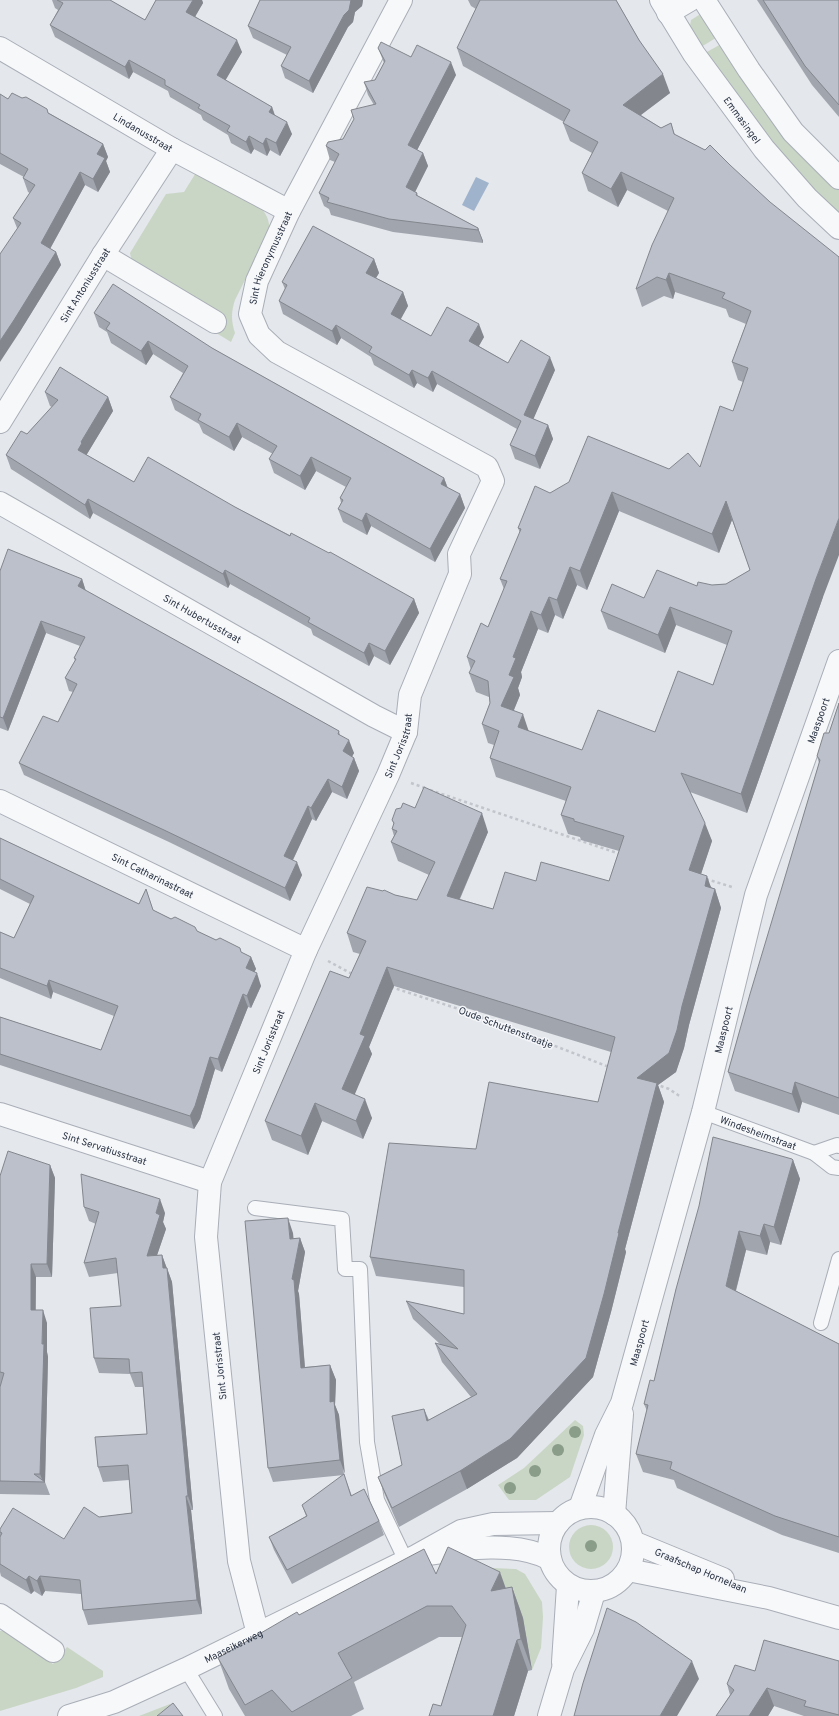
<svg xmlns="http://www.w3.org/2000/svg" width="839" height="1716" font-family="Overpass,sans-serif">
  <style>
    .green { fill: #c9d6c5 }
    .water { fill: #9fb4cc }
    .lines { fill: none; stroke-linecap: round; stroke-linejoin: round }
    .service-casing { stroke: #a9aeb7; stroke-width: 16 }
    .minor-casing { stroke: #a9aeb7; stroke-width: 24 }
    .tertiary-casing { stroke: #a9aeb7; stroke-width: 24 }
    .path { stroke: #c2c5cb; stroke-width: 2.5; stroke-dasharray: 3 3; stroke-linecap: butt }
    .service { stroke: #f7f8fa; stroke-width: 14 }
    .minor { stroke: #f7f8fa; stroke-width: 22 }
    .tertiary { stroke: #f7f8fa; stroke-width: 22 }
    .tree { fill: #899d89 }
    .wall { fill: #a1a5ae; fill-rule: evenodd }
    .shaded-wall { fill: #83868d }
    .building { fill: #bbc0ca; stroke: #83868d; fill-rule: evenodd }
    .labels { text-anchor: middle; stroke-width: 3; stroke-linejoin: round; paint-order: stroke }
    .street-label { font-size: 10px; fill: #2b3445; stroke: #f4f6f9 }
  </style>
  <rect width="100%" height="100%" fill="#e4e7ec"/>
  <g class="green">
    <path d="M699,15L705,16L719,36L701,47L690,26L691,20Z"/>
    <path d="M723,43L839,188V218L806,186L705,53Z"/>
    <path d="M197,171L262,209C268,217 270,223 269,232L235,300C231,312 231,321 235,333L231,342L213,331L132,262L130,253L166,194L184,192Z"/>
    <path d="M575,1420L583,1426L584,1435L570,1477L536,1500H509L498,1485L524,1468Z"/>
    <circle cx="591" cy="1547" r="22"/>
    <path d="M491,1568L516,1569L525,1574L542,1602L543,1617L541,1648L532,1670L523,1619Z"/>
    <path d="M0,1631H4L53,1664L67,1647L103,1671V1677L76,1688L0,1711Z"/>
    <path d="M170,1704L172,1711L166,1716H139Z"/>
  </g>
  <path class="water" d="M476,177L489,183L474,211L462,205Z"/>
  <g class="lines">
    <defs>
      <g id="service">
        <path id="s1" d="M703,1112L814,1153L832,1167L839,1168"/>
        <path d="M814,1153L837,1145L839,1146"/>
        <path d="M255,1208L342,1219L345,1269H360L367,1442L377,1500L406,1561"/>
        <path d="M821,1323L839,1259"/>
        <path d="M186,1669L215,1716"/>
      </g>
      <g id="minor">
        <path d="M668,13L690,0"/>
        <path id="s2" d="M0,48L172,149L289,211"/>
        <path d="M103,255L215,322"/>
        <path id="s3" d="M0,422L103,255L172,149"/>
        <path id="s4" d="M0,503L374,716L406,732"/>
        <path id="s5" d="M0,801L306,950"/>
        <path id="s6" d="M0,1114L210,1182"/>
        <path d="M0,1615L53,1651"/>
        <path id="s7" d="M258,1634L239,1561L206,1237L210,1182L306,950L388,775L406,732L410,695L460,574L459,554L493,481L487,467L277,352L259,335L250,314L257,281L289,211L401,0"/>
      </g>
      <g id="tertiary">
        <path id="s8" d="M661,0L694,54L764,149L807,198L839,228"/>
        <path d="M704,0L749,70L793,132L839,178"/>
        <circle cx="591" cy="1549" r="42"/>
        <path id="s9" d="M580,1508L606,1435L622,1403L703,1112L756,895L839,661"/>
        <path d="M614,1514L622,1414"/>
        <path d="M633,1542L723,1579"/>
        <path d="M429,1554C465,1548 516,1541 550,1559"/>
        <path d="M628,1570L769,1598L839,1618"/>
        <path d="M563,1662L568,1586"/>
        <path id="s10" d="M69,1716L114,1702L186,1669L416,1556L461,1531L493,1524L558,1523"/>
        <path d="M549,1716L563,1669L583,1629L594,1592"/>
      </g>
    </defs>
    <use href="#service" class="service-casing"/>
    <use href="#minor" class="minor-casing"/>
    <use href="#tertiary" class="tertiary-casing"/>
    <g class="path">
      <path d="M411,783L425,788"/>
      <path d="M430,790L620,854"/>
      <path d="M706,879L732,887"/>
      <path d="M328,961L354,975"/>
      <path d="M391,987L468,1012L609,1067"/>
      <path d="M655,1084L669,1089L681,1097"/>
    </g>
    <use href="#service" class="service"/>
    <use href="#minor" class="minor"/>
    <use href="#tertiary" class="tertiary"/>
  </g>
  <g class="tree">
    <circle cx="575" cy="1432" r="6"/>
    <circle cx="558" cy="1450" r="6"/>
    <circle cx="535" cy="1471" r="6"/>
    <circle cx="510" cy="1488" r="6"/>
    <circle cx="591" cy="1546" r="6"/>
  </g>
  <g class="wall">
    <path d="M52,0H110L145,20L156,0H202L203,3L195,16L242,52L225,80L272,107L275,115L292,134L280,156L270,150L267,156L254,149L251,154L231,143L228,135L203,120L201,115L170,97L168,91L133,72L129,79L55,37L50,25L58,10L55,8Z"/>
    <path d="M260,0H363L362,6L355,12L353,22L348,27L313,93L285,78L281,66L287,55L253,38L248,26Z"/>
    <path d="M468,0H616L670,93L641,115L661,128L671,123L675,135L705,150L710,145L823,597L747,813L690,792L712,841L701,874L712,888L715,889L721,908L689,1025L684,1048L676,1072L658,1085L664,1102L625,1249L626,1252L611,1312L593,1377L517,1458L467,1489L399,1527L385,1495L378,1477L402,1465L424,1409L429,1420L471,1397L442,1362L435,1343L440,1344L413,1319L406,1301L464,1314V1287L376,1276L370,1257L476,1149L598,1102L611,1052L394,986L369,1047L372,1054L354,1094L372,1118L363,1139L322,1121L308,1155L272,1140L265,1121L349,978L360,954L353,952L347,933L395,895L417,900L429,875L398,861L391,842L394,836L392,829L394,825L392,820L415,808L488,832L460,899L493,909L536,881H609L619,851L581,840L580,837L568,834L561,815L566,801L496,777L490,758L494,745L488,743L482,724L490,703L489,697L476,692L469,673L471,670L467,657L488,627L504,589L500,579L520,533L518,528L550,493L669,469L700,467L733,411L743,382L738,380L732,362L746,324L729,317L726,309L675,292L673,299L664,296L642,307L636,289L668,211L627,190L618,207L588,191L582,173L592,153L570,141L563,123L564,122L463,66L457,48L476,9L471,6ZM619,511L719,553L732,520L750,570L726,584L697,586L644,598L601,611L608,629L665,653L676,625L727,645L713,685L655,732L582,750L529,731L514,710L520,695L518,688L522,677L521,672L538,629L548,633L555,615L563,619L577,585L587,590Z"/>
    <path d="M757,0H839V117L812,85Z"/>
    <path d="M378,48L411,57L456,75L417,150L423,153L428,166L415,192L417,193L418,196L478,228L483,241V243L393,232L331,215L329,209L324,206L319,193L335,162L330,160L326,146L343,139L374,105L368,95L364,82L375,80L384,63Z"/>
    <path d="M0,94L8,99L49,113L103,144L108,157L106,161L110,172L98,192L85,185L50,249L56,252L61,265L19,333L17,228L13,218L30,193L28,192L23,178L24,177L0,164Z"/>
    <path d="M374,259L379,273L376,278L403,292L408,306L400,319L431,336L484,337L479,346L508,363L555,370L533,419L548,425L553,439L540,469L515,459L510,445L517,429L437,384L433,392L417,383L414,388L374,365L371,357L341,338L337,345L283,314L279,301L285,289L282,282Z"/>
    <path d="M94,313L212,348L444,478L448,488L460,494L465,508L435,562L371,526L367,535L343,522L338,509L341,503L340,498L346,487L316,471L305,490L274,473L269,459L273,454L242,437L234,451L203,433L199,424L175,410L170,397L183,373L153,354L146,365L111,343L107,332L99,327Z"/>
    <path d="M45,392L108,397L113,411L87,454V455L134,482L235,507L414,599L419,613L390,665L374,656L369,666L313,635L311,629L230,584L228,588L93,513L90,519L11,469L6,455L27,434L52,407L50,406Z"/>
    <path d="M0,571L82,579L86,591L339,731L340,735L354,753L352,756L354,758L359,771L347,799L332,792L316,821L312,819L293,860L302,875L290,901L169,842L24,775L19,763L58,722L73,692L69,691L65,678L75,661L74,658L80,646L46,633L8,731L0,728Z"/>
    <path d="M839,703V1115L802,1102L799,1113L735,1091L728,1072L819,763L817,756L829,733Z"/>
    <path d="M0,838L139,904L146,889L153,910L251,957L256,969L254,972L261,986L251,1008L248,1007L222,1072L215,1069L200,1119L194,1129L0,1065V1017L101,1050L114,1016L53,992L51,999L0,978V932L14,938L30,904L0,889Z"/>
    <path d="M793,1160L800,1179L781,1245L770,1242L767,1255L746,1250L736,1291L839,1344V1553L782,1535L677,1488L674,1480L643,1472L636,1454L647,1411L644,1404L654,1381L676,1289Z"/>
    <path d="M50,1165L55,1178L52,1277H36V1310L47,1323V1352L48,1357L45,1482L50,1495L0,1494V1387L1,1385H0V1176Z"/>
    <path d="M84,1207L165,1213L163,1222L166,1229L157,1255H162L172,1282L193,1510H191L202,1614L88,1625L83,1610L81,1594L45,1591L42,1596L34,1591L31,1594L1,1576L0,1572V1529L64,1539L99,1517L132,1513L129,1480L103,1482L98,1467L147,1434L143,1387H135L130,1374L99,1373L94,1358L121,1306L118,1273L89,1277L84,1263L96,1224L89,1221Z"/>
    <path d="M293,1233V1239L300,1238L305,1252L298,1291L299,1294L305,1367L330,1365L336,1380L335,1405L339,1415L344,1475L352,1496L379,1521L384,1535L292,1584L274,1550L269,1537L306,1516L302,1505L344,1475L273,1482L268,1468Z"/>
    <path d="M436,1574L506,1588L512,1587L523,1618L532,1670L528,1671L514,1716H429L441,1706L462,1637H439L354,1682L364,1709L351,1716H245L229,1689L218,1658L299,1615Z"/>
    <path d="M839,1661V1716H804L774,1706L768,1716H716L730,1695L727,1684L755,1671Z"/>
  </g>
  <g class="shaded-wall">
    <path d="M193,0H202L203,3L191,24L186,12Z"/>
    <path d="M351,0H363L362,6L355,12L353,22L348,27L313,93L309,81Z"/>
    <path d="M237,40L242,52L221,88L217,75Z"/>
    <path d="M129,60L133,72L129,79L125,67Z"/>
    <path d="M451,62L456,75L413,158L408,145Z"/>
    <path d="M663,74L670,93L630,123L623,105Z"/>
    <path d="M272,107L276,120L269,112Z"/>
    <path d="M287,122L292,134L280,156L276,143Z"/>
    <path d="M249,136L254,149L251,154L246,142Z"/>
    <path d="M266,138L270,150L267,156L263,144Z"/>
    <path d="M103,144L108,157L106,161L110,172L98,192L93,179L97,154Z"/>
    <path d="M423,153L428,166L411,200L406,187Z"/>
    <path d="M80,172L85,185L46,256L41,243Z"/>
    <path d="M621,172L627,190L618,207L611,189Z"/>
    <path d="M478,228L483,241V243L478,230Z"/>
    <path d="M56,252L61,265L19,333L0,362V341Z"/>
    <path d="M374,259L379,273L371,286L366,273Z"/>
    <path d="M669,273L675,292L673,299L666,280Z"/>
    <path d="M403,292L408,306L396,328L391,314Z"/>
    <path d="M479,324L484,337L474,354L469,341Z"/>
    <path d="M336,325L341,338L337,345L332,331Z"/>
    <path d="M148,341L153,354L146,365L141,351Z"/>
    <path d="M550,357L555,370L529,429L524,415Z"/>
    <path d="M412,370L417,383L414,388L409,375Z"/>
    <path d="M432,371L437,384L433,392L428,378Z"/>
    <path d="M108,397L113,411L87,454V456L78,450L81,442Z"/>
    <path d="M237,423L242,437L234,451L229,437Z"/>
    <path d="M548,425L553,439L540,469L535,456Z"/>
    <path d="M311,457L316,471L305,490L300,476Z"/>
    <path d="M444,478L449,492L441,484Z"/>
    <path d="M612,492L619,511L587,590L580,571Z"/>
    <path d="M460,494L465,508L435,562L430,549Z"/>
    <path d="M88,499L93,513L90,519L85,505Z"/>
    <path d="M726,501L732,520L719,553L712,534Z"/>
    <path d="M366,513L371,526L367,535L362,521Z"/>
    <path d="M839,518V555L823,597L747,813L741,794L816,579Z"/>
    <path d="M570,567L577,585L563,619L557,600Z"/>
    <path d="M225,570L230,584L228,588L223,574Z"/>
    <path d="M82,579L86,592L78,586Z"/>
    <path d="M549,597L555,615L548,633L541,615Z"/>
    <path d="M414,599L419,613L390,665L385,651Z"/>
    <path d="M670,607L676,625L665,653L658,635Z"/>
    <path d="M531,611L538,629L521,672L522,677L518,688L520,695L508,724L501,706L513,657Z"/>
    <path d="M41,621L46,633L8,731L3,718Z"/>
    <path d="M369,643L374,656L369,666L364,653Z"/>
    <path d="M523,714L529,732L518,727Z"/>
    <path d="M349,740L354,753L348,764L343,751Z"/>
    <path d="M354,758L359,771L347,799L342,787Z"/>
    <path d="M328,779L332,792L316,821L311,808Z"/>
    <path d="M308,806L312,819L289,868L284,856Z"/>
    <path d="M482,813L488,832L453,914L447,896Z"/>
    <path d="M705,823L712,841L696,889L689,870Z"/>
    <path d="M297,862L302,875L290,901L285,888Z"/>
    <path d="M707,876L713,893L715,889L721,908L689,1025L684,1048L676,1072L658,1085L664,1102L625,1249L626,1252L611,1312L593,1377L517,1458L467,1489L460,1471L618,1233L637,1078L705,886Z"/>
    <path d="M251,957L256,969L250,981L246,968Z"/>
    <path d="M387,967L394,986L369,1047L372,1054L349,1108L342,1089L360,1034Z"/>
    <path d="M257,973L261,986L251,1008L247,996Z"/>
    <path d="M49,980L53,992L51,999L47,986Z"/>
    <path d="M243,994L248,1007L222,1072L218,1059Z"/>
    <path d="M210,1057L215,1069L200,1119L194,1129L190,1116Z"/>
    <path d="M795,1082L802,1102L799,1113L792,1094Z"/>
    <path d="M365,1099L372,1118L363,1139L356,1121Z"/>
    <path d="M315,1103L322,1121L308,1155L301,1136Z"/>
    <path d="M793,1160L800,1179L781,1245L774,1227Z"/>
    <path d="M50,1165L55,1178L52,1277L47,1264Z"/>
    <path d="M160,1199L165,1213L163,1222L166,1229L152,1270L147,1256L156,1213Z"/>
    <path d="M288,1218L293,1233L295,1253L290,1239Z"/>
    <path d="M764,1224L770,1242L767,1255L760,1236Z"/>
    <path d="M739,1231L746,1250L732,1305L726,1286Z"/>
    <path d="M300,1238L305,1252L298,1291L299,1294L306,1382L301,1368L292,1279Z"/>
    <path d="M162,1255L167,1269L163,1268Z"/>
    <path d="M31,1264L36,1277L35,1323L31,1310Z"/>
    <path d="M167,1268L172,1282L193,1510L188,1496Z"/>
    <path d="M43,1310L47,1323V1352L48,1357L45,1482H43L40,1474Z"/>
    <path d="M330,1365L336,1380L335,1405L339,1415L345,1474L340,1460L330,1402Z"/>
    <path d="M424,1409L431,1428L427,1421Z"/>
    <path d="M186,1496L191,1510L202,1614L197,1600Z"/>
    <path d="M500,1572L511,1603L491,1591Z"/>
    <path d="M29,1576L34,1591L31,1594L26,1580Z"/>
    <path d="M40,1576L45,1591L42,1596L37,1581Z"/>
    <path d="M512,1587L523,1618L532,1670L521,1639Z"/>
    <path d="M517,1640L528,1671L514,1716H493Z"/>
    <path d="M692,1661L699,1679L677,1716H660Z"/>
    <path d="M767,1688L774,1706L768,1716H749Z"/>
  </g>
  <g class="building">
    <path d="M57,0H110L145,20L156,0H193L186,12L237,40L217,75L272,107L269,112L287,122L276,143L266,138L263,144L249,136L246,142L227,131L230,126L198,108L200,105L165,85V80L129,60L125,67L50,25L63,3Z"/>
    <path d="M260,0H351L349,10L344,15L309,81L281,66L291,47L248,26Z"/>
    <path d="M480,0H616L639,40L663,74L623,105L661,128L671,123L674,134L705,150L710,145L730,165L770,202L839,257V518L816,579L741,794L681,773L705,823L689,870L707,876L705,886L715,889L682,1006L677,1030L669,1053L637,1078L657,1083L618,1233H619L604,1294L586,1358L510,1439L460,1471L392,1508L378,1477L402,1465L392,1416L424,1409L427,1421L477,1394L435,1343L458,1349L406,1301L464,1314V1270L370,1257L389,1143L476,1149L489,1082L598,1102L615,1037L387,967L360,1034L365,1036L342,1089L365,1099L356,1121L315,1103L301,1136L265,1121L330,971L349,978L366,941L347,933L367,887L383,891L384,890L395,895L417,900L435,862L391,842L397,831L392,829L394,823L392,820L396,809L401,808L403,803L415,808L424,787L482,813L447,896L493,909L505,872L536,881L541,862L609,881L624,836L574,821V819L561,815L571,787L490,758L499,731L482,724L490,703L488,681L469,673L475,661L467,657L481,623L488,627L507,581L500,579L521,529L518,528L535,486L550,493L569,482L588,436L669,469L688,453L700,467L720,406L733,411L748,368L732,362L751,311L722,298L725,293L669,273L666,280L657,277L636,289L652,245L674,198L621,172L611,189L582,173L598,142L563,123L570,110L457,48ZM612,492L712,534L726,501L750,570L726,584L712,585L698,582L697,586L657,570L644,598L612,584L601,611L658,635L670,607L732,631L713,685L678,671L655,732L598,710L582,750L518,727L523,714L501,706L514,677L509,675L516,658L513,657L531,611L541,615L549,597L557,600L570,567L580,571Z"/>
    <path d="M763,0H839V105L805,66Z"/>
    <path d="M381,42L411,57L417,45L451,62L408,145L423,153L406,187L417,193L416,195L478,228V230L389,219L327,202L329,198L319,193L339,154L326,146L328,142L343,139L354,119L351,110L376,104L364,82L375,80L385,61L378,48Z"/>
    <path d="M12,93L22,98L26,97L47,109L48,113L103,144L97,154L105,158L93,179L80,172L41,243L56,252L14,320L0,341V254L21,223L13,218L35,185L23,178L28,169L0,153V94L8,99Z"/>
    <path d="M313,226L374,259L366,273L403,292L391,314L431,336L447,307L479,324L469,341L508,363L521,340L550,357L524,415L548,425L535,456L510,445L521,421L432,371L428,378L412,370L409,375L369,352L372,347L336,325L332,331L279,301L287,285L282,282Z"/>
    <path d="M113,284L212,348L444,478L441,484L460,494L430,549L366,513L362,521L338,509L343,500L340,498L351,478L311,457L300,476L269,459L277,446L237,423L229,437L198,420L201,414L170,397L188,366L148,341L141,351L106,329L110,323L94,313Z"/>
    <path d="M60,367L108,397L81,442L82,443L78,450L134,482L148,457L235,507L290,536L291,533L329,553L330,552L414,599L385,651L369,643L364,653L308,622L310,618L225,570L223,574L88,499L85,505L6,455L21,431L27,434L58,400L45,392Z"/>
    <path d="M8,549L82,579L78,586L339,731L338,734L349,740L343,751L354,758L342,787L328,779L311,808L308,806L284,856L297,862L285,888L164,830L19,763L43,716L58,722L77,684L65,678L76,659L74,658L85,637L41,621L3,718L0,717V571Z"/>
    <path d="M839,703V1098L795,1082L792,1094L728,1072L750,994L820,760L817,756L824,733H829Z"/>
    <path d="M0,838L139,904L146,889L153,910L171,919L175,917L195,927L197,931L216,940L220,938L240,948L241,952L251,957L246,968L257,973L247,996L243,994L218,1059L210,1057L195,1106L190,1116L0,1054V1017L101,1050L118,1006L49,980L47,986L0,968V932L14,938L34,896L0,879Z"/>
    <path d="M713,1137L792,1159L793,1160L774,1227L764,1224L760,1236L739,1231L726,1286L839,1344V1537L775,1516L670,1469L672,1462L636,1454L648,1405L644,1404L650,1380L654,1381L676,1289L699,1206Z"/>
    <path d="M8,1151L50,1165L47,1264H31V1310H43L42,1344H44L40,1474H34L45,1482L0,1481V1387L4,1373L0,1372V1176Z"/>
    <path d="M81,1174L160,1199L156,1213L160,1215L147,1256L162,1255L163,1268H167L188,1496H186L197,1600L83,1610L80,1580L40,1576L37,1581L29,1576L26,1580L0,1564V1537L2,1533L0,1532V1529L13,1508L64,1539L84,1507L99,1517L132,1513L128,1465L98,1467L95,1437L147,1434L142,1372L130,1373L129,1359L94,1358L90,1308L121,1306L116,1258L84,1263L99,1212L84,1207Z"/>
    <path d="M288,1218L290,1239L300,1238L292,1279L294,1280L301,1368L330,1365V1402L334,1401L340,1460L268,1468L245,1221Z"/>
    <path d="M344,1474L351,1496L364,1489L379,1521L287,1570L269,1537L307,1516L302,1505Z"/>
    <path d="M448,1547L500,1572L491,1591L512,1587L521,1639L517,1640L493,1716H429L433,1704L441,1706L466,1625L452,1606H427L338,1653L352,1678L292,1712L272,1690L245,1705L218,1658L297,1612L299,1615L424,1549L436,1574Z"/>
    <path d="M607,1608L636,1622L692,1661L660,1716H574L583,1683Z"/>
    <path d="M764,1640L839,1661V1715L804,1706L806,1701L767,1688L749,1716H716L734,1690L727,1684L735,1665L755,1671Z"/>
    <path d="M173,1703L183,1716H157Z"/>
  </g>
  <g class="labels">
    <g class="street-label">
      <text dy="4" stroke="none"><textPath href="#s8" startOffset="145">Emmasingel</textPath></text>
      <text dy="4" stroke="none"><textPath href="#s2" startOffset="166">Lindanusstraat</textPath></text>
      <text dy="4" stroke="none"><textPath href="#s7" startOffset="1578">Sint Hieronymusstraat</textPath></text>
      <text dy="4" stroke="none"><textPath href="#s3" startOffset="161">Sint Antoniusstraat</textPath></text>
      <text dy="4" stroke="none"><textPath href="#s4" startOffset="233">Sint Hubertusstraat</textPath></text>
      <text dy="4" stroke="none"><textPath href="#s9" startOffset="824">Maaspoort</textPath></text>
      <text dy="4" stroke="none"><textPath href="#s7" startOffset="932">Sint Jorisstraat</textPath></text>
      <text dy="4" stroke="none"><textPath href="#s5" startOffset="170">Sint Catharinastraat</textPath></text>
      <text transform="translate(506 1027) rotate(21)" y="4">Oude Schuttenstraatje</text>
      <text dy="4" stroke="none"><textPath href="#s9" startOffset="500">Maaspoort</textPath></text>
      <text dy="4" stroke="none"><textPath href="#s7" startOffset="608">Sint Jorisstraat</textPath></text>
      <text dy="4" stroke="none"><textPath href="#s1" startOffset="59">Windesheimstraat</textPath></text>
      <text dy="4" stroke="none"><textPath href="#s6" startOffset="110">Sint Servatiusstraat</textPath></text>
      <text dy="4" stroke="none"><textPath href="#s9" startOffset="176">Maaspoort</textPath></text>
      <text transform="translate(219 1366) rotate(-96)" y="4">Sint Jorisstraat</text>
      <text transform="translate(701 1570) rotate(23)" y="4">Graafschap Hornelaan</text>
      <text dy="4" stroke="none"><textPath href="#s10" startOffset="179">Maaseikerweg</textPath></text>
    </g>
  </g>
</svg>
